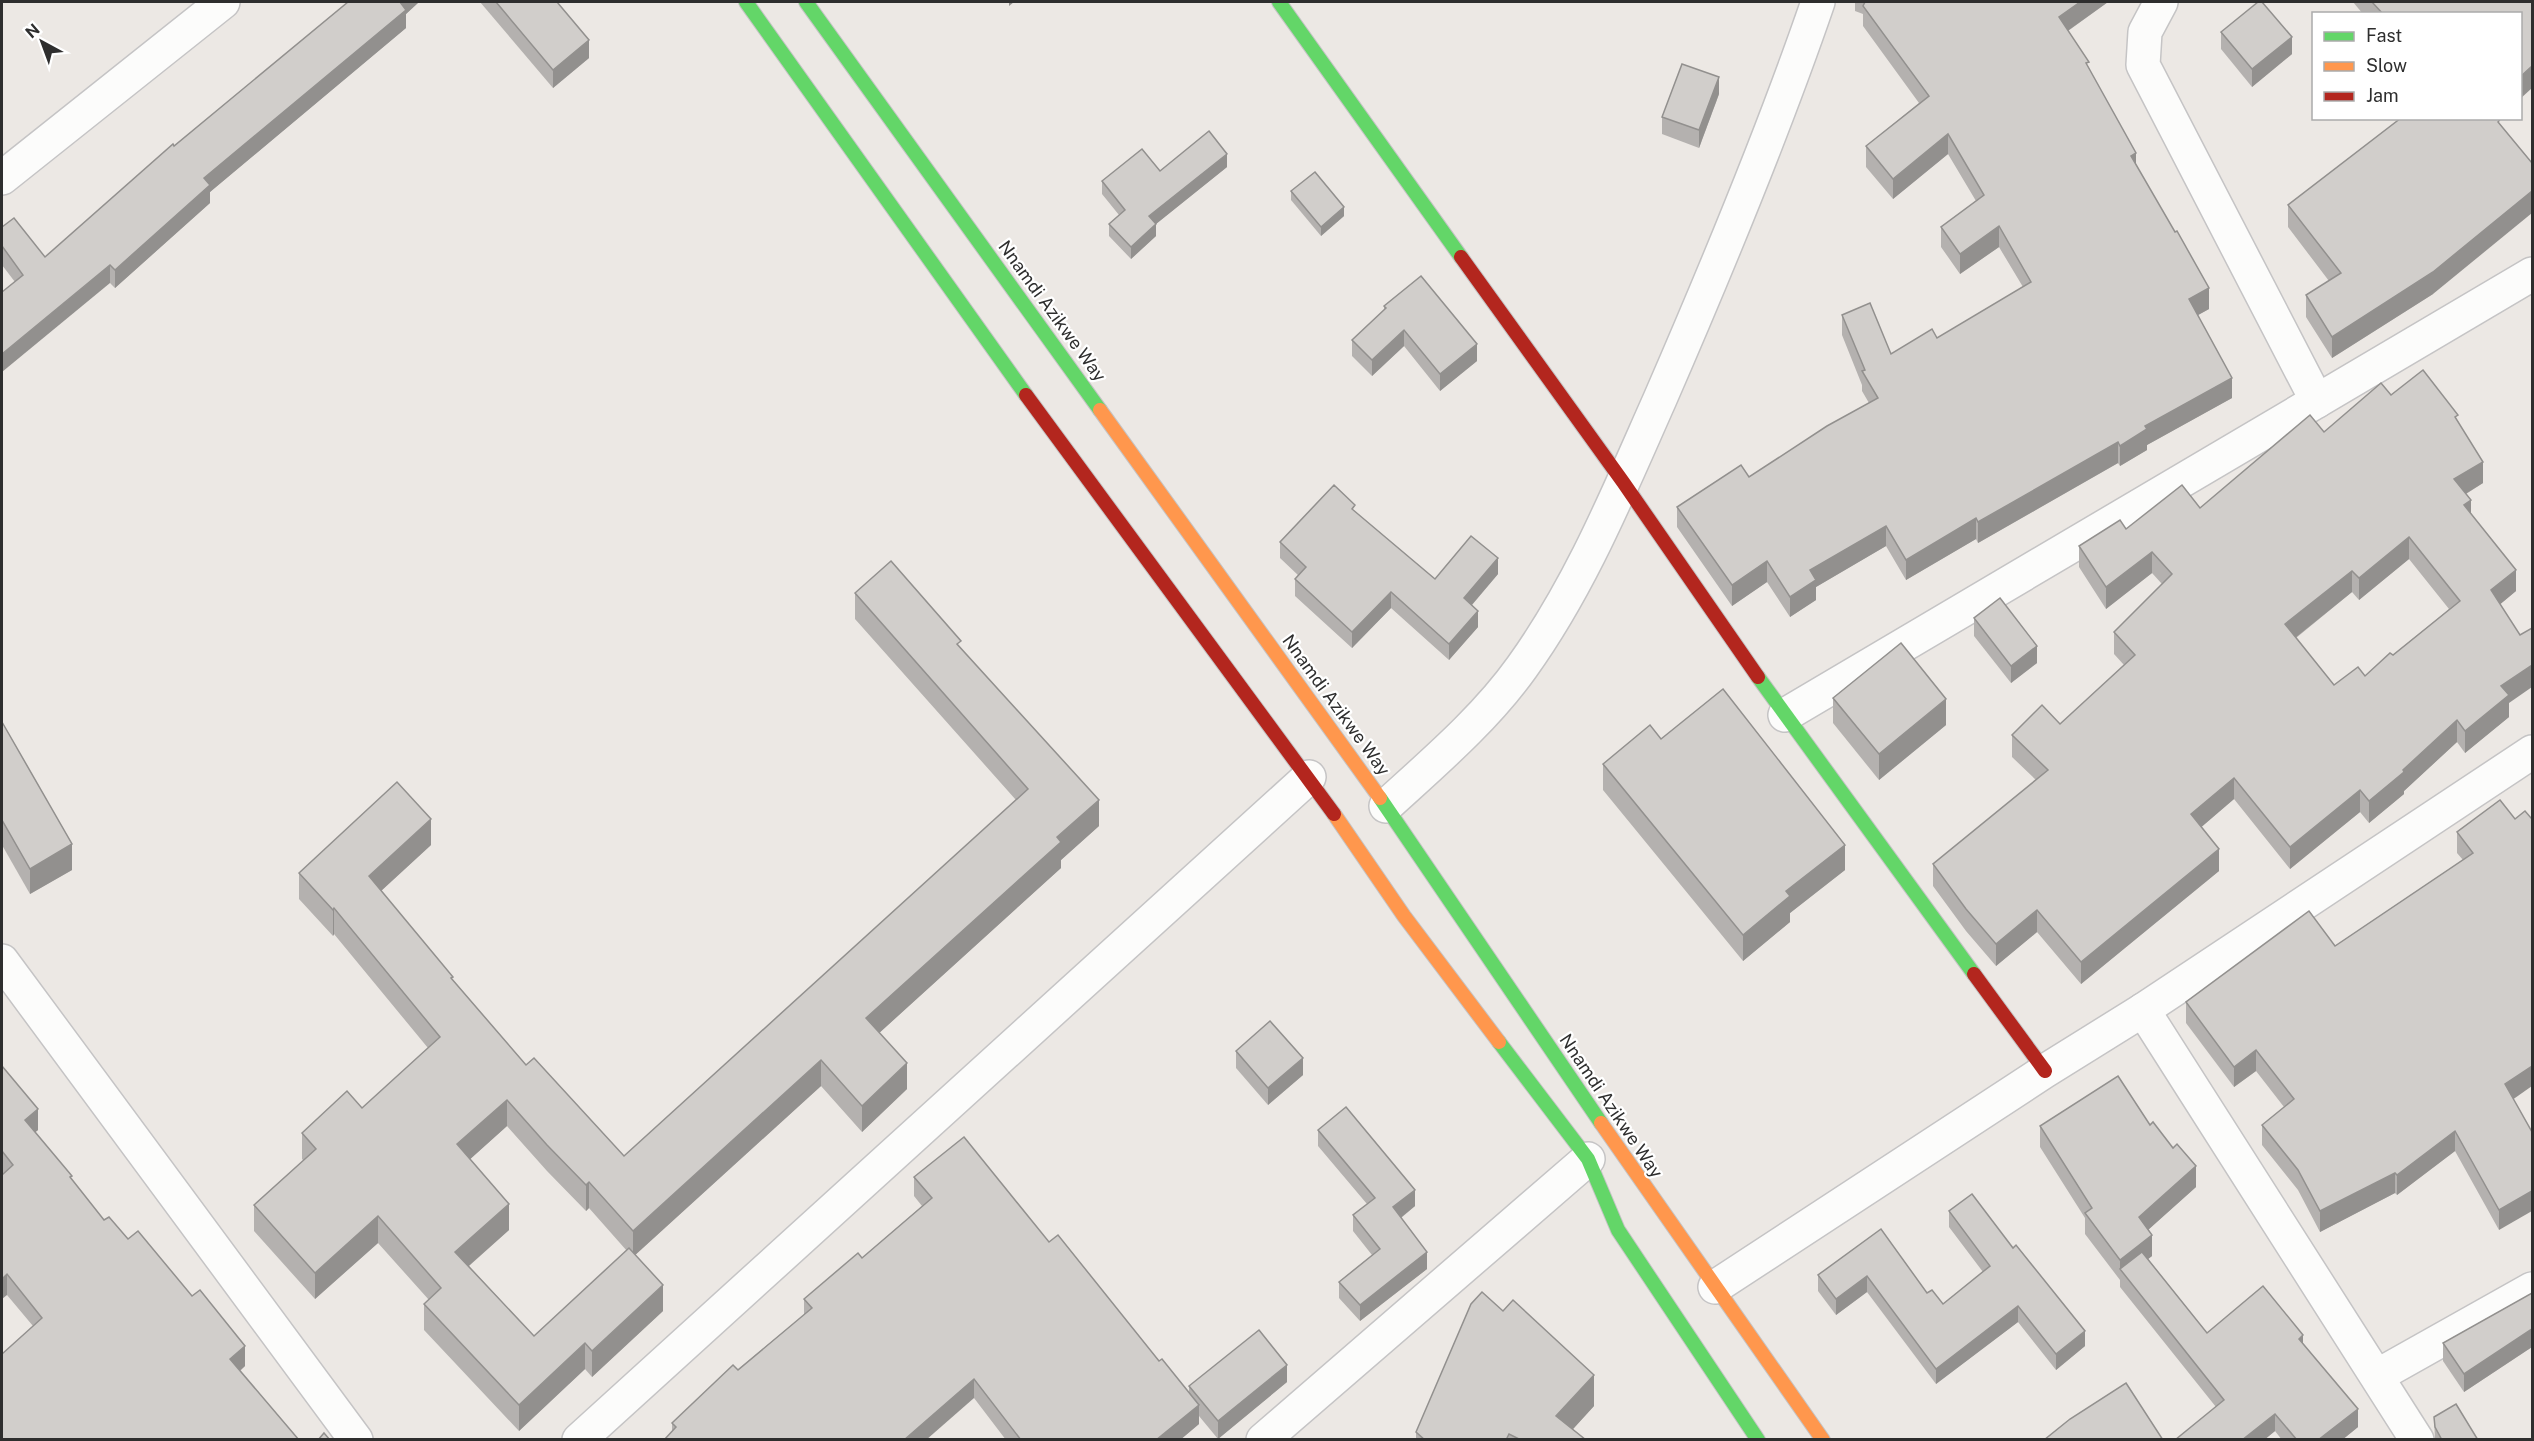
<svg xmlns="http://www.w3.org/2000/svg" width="2534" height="1441" font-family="'Public Sans',sans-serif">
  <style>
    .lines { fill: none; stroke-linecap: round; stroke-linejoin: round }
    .street-casing { stroke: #c5c4c5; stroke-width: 36 }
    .fast-casing { stroke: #c5c4c5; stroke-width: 16 }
    .slow-casing { stroke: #c5c4c5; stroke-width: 16 }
    .jam-casing { stroke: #c5c4c5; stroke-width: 16 }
    .street { stroke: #fcfcfb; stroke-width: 33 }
    .fast { stroke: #63d668; stroke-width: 14 }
    .slow { stroke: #ff974d; stroke-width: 14 }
    .jam { stroke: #b3261e; stroke-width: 14 }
    .wall { fill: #b4b1af; fill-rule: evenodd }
    .shaded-wall { fill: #92908e }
    .building { fill: #d1cecb; stroke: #92908e; stroke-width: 1.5; fill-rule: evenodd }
    .labels { text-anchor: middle; stroke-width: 4.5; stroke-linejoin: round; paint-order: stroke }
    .street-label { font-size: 18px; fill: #2e2e2e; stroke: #fff }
  </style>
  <rect width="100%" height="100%" fill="#ece8e4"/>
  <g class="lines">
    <defs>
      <g id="street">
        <path d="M2161,2L2145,32L2143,65L2317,401"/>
        <path d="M2,178L223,2"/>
        <path d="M1785,715L2532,274"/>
        <path d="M1386,806C1433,763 1485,719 1522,667C1581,585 1619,491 1660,399C1717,268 1772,136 1818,2"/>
        <path d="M2,961L356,1440"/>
        <path d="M2143,1010L2417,1440"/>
        <path d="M1715,1287L2045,1071L2143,1010L2532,752"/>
        <path d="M2377,1376L2532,1289"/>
        <path d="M579,1440L1309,777"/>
        <path d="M1263,1440L1588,1159"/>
      </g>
      <g id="fast">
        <path d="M746,2L1026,395"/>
        <path d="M806,2L1100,410"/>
        <path d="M1279,2L1461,257"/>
        <path d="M1758,677L1974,974"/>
        <path d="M1380,798L1601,1123"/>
        <path d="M1499,1042L1588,1159L1618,1230L1758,1440"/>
      </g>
      <g id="slow">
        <path d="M1100,410L1380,798"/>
        <path d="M1334,814L1404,916L1499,1042"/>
        <path d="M1601,1123L1823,1440"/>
      </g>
      <g id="jam">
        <path d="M1461,257L1623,482L1758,677"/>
        <path d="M1026,395L1334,814"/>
        <path d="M1974,974L2045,1071"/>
      </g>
    </defs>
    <use href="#street" class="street-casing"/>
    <use href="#fast" class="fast-casing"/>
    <use href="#slow" class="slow-casing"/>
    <use href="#jam" class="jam-casing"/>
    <use href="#street" class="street"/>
    <use href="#fast" class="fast"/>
    <use href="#slow" class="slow"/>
    <use href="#jam" class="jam"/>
  </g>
  <g class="wall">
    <path d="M348,2H419L406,14V28L210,192V203L115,288L110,283L15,282L2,265V227L45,257L174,146Z"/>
    <path d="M480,2H557L589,58L553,88Z"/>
    <path d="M1855,2H2108L2068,31L2089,68L2136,166L2209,309L2198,315L2232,398L2147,445V450L2120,466L2118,463L1978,543L1976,539L1906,580L1886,546L1816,587V600L1790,617L1767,582L1732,606L1677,527V507L1749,477L1869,403L1862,391V385L1842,335V315L1891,354L1937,338L2023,287L1999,247L1960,274L1941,247V227L1976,201L1948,154L1893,199L1866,167V146L1919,103L1863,26V14L1855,11Z"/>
    <path d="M2353,2H2532L2520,14H2363Z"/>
    <path d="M2221,32L2292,54L2252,87L2221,49Z"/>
    <path d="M1719,94L1699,148L1662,134V117Z"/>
    <path d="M1227,167L1156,224V236L1131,259L1109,236V224L1119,215L1102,194V181L1160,171Z"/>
    <path d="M1291,191L1344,216L1321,236L1291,200Z"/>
    <path d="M2288,205L2433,294L2332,358L2306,317V295L2329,281L2288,227Z"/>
    <path d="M1384,306L1477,361L1440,391L1404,346L1372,376L1352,356V340L1384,310Z"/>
    <path d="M2391,395L2458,421L2483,483L2466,494L2471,513L2516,591L2500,604L2509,703V717L2465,753L2457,742L2404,791V794L2369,823L2360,812L2290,869L2234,799L2201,827L2219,871L2081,984L2037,932L1996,966L1966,931L1933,886V864L2036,780L2012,757V735L2060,724L2124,665L2114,654V632L2162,584L2152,573L2106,609L2079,567V546L2126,529L2200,508L2324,432ZM2409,559L2449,609L2393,655L2365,676L2334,685L2296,638L2352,592L2359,600Z"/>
    <path d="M1355,512L1435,579L1498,574L1472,605L1478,627L1449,660L1391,608L1352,648L1295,596V579L1299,576L1280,558V542Z"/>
    <path d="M855,593L961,648L1099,826L1061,860V868L879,1033L907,1089L862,1132L821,1086L635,1255L663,1311L592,1377L585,1369L519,1431L424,1330V1304L429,1300L378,1243L315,1299L254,1231V1205L304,1161L302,1159V1133L362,1108L428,1048L334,934L333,936L299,899V873L431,845L381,891L453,980L526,1065L624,1156L1016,800L855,619ZM507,1126L547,1171L586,1211L589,1208L627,1251L534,1336L469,1266L509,1230L470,1159Z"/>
    <path d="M1974,618L2037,663L2011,683L1974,636Z"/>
    <path d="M1833,698L1946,725L1879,780L1833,723Z"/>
    <path d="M2,722L72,870L30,894L2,845Z"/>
    <path d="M1661,739L1845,870L1790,913V922L1743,961L1603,790V764Z"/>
    <path d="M2500,800L2514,1099L2499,1230L2455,1151L2397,1195L2395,1193L2320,1232L2298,1190L2262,1145V1125L2284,1107L2256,1071L2234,1087L2186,1023V1002L2335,946L2463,860L2457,853V832Z"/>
    <path d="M1236,1051L1303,1075L1268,1105L1236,1068Z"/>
    <path d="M2,1066L38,1130L35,1132L72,1180L104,1220L128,1239L245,1366L240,1371L33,1326L7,1295L3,1173L2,1171Z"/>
    <path d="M2150,1125L2196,1187L2148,1230L2152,1256L2148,1259L2207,1333L2303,1344L2358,1427L2342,1440H2282L2275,1431L2264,1440H2175L2216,1407L2120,1287V1280L2085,1234V1218L2040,1147V1126Z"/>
    <path d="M1318,1130L1415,1206L1401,1218L1427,1269L1360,1321L1339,1298V1282L1372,1255L1353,1231V1215L1367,1204L1318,1146Z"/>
    <path d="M914,1177L1049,1242L1189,1393V1386L1287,1382L1218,1439L1199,1416V1424L1180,1440H1006L974,1398L672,1431V1423L804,1315V1299L862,1258L922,1206L914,1196Z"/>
    <path d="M1949,1211L2085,1346L2056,1370L2018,1322L1936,1384L1867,1292L1836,1315L1818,1291V1275L1881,1229L1927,1293L1943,1304L1983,1272L1949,1227Z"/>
    <path d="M2532,1293V1347L2464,1392L2443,1361V1343Z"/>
    <path d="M1594,1406L1573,1429L1586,1440H1416V1432Z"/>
    <path d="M2434,1417L2478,1440H2435Z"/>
  </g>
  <g class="shaded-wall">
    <path d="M400,2H419L406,14V28L210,192V203L115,288V270L204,178Z"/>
    <path d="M1009,2H1014L1009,6Z"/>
    <path d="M2080,2H2108L2059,37V17Z"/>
    <path d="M2292,37V54L2252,87V69Z"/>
    <path d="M589,40V58L553,88V70Z"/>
    <path d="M2532,66V88L2520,99V77Z"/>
    <path d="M1719,77V94L1699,148V130Z"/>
    <path d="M1948,134V154L1893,199V179Z"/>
    <path d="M2136,153V174L2131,156Z"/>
    <path d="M1227,154V167L1156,224V236L1131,259V247L1149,216Z"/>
    <path d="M2532,191V213L2433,294L2332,358V337Z"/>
    <path d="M1344,207V216L1321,236V227Z"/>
    <path d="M1999,226V247L1960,274V254Z"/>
    <path d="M110,265V283L2,372V354Z"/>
    <path d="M2209,288V309L2189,320V299Z"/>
    <path d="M1404,330V346L1372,376V360Z"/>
    <path d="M1477,344V361L1440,391V374Z"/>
    <path d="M2232,378V398L2147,445V450L2120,466V446L2145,426Z"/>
    <path d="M2118,442V463L1978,543V522Z"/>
    <path d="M2483,462V483L2454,501V479Z"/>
    <path d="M2471,500V521L2464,505Z"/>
    <path d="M1976,518V539L1906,580V560Z"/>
    <path d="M1886,526V546L1816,587V600L1790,617V597L1810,570Z"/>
    <path d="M2409,537V559L2359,600V578Z"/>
    <path d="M2152,552V573L2106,609V587Z"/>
    <path d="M1498,558V574L1464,614V598Z"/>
    <path d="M1767,561V582L1732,606V585Z"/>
    <path d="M2516,570V591L2491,612V590Z"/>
    <path d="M2352,571V592L2285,646V624Z"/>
    <path d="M1391,592V608L1352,648V632Z"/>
    <path d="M1478,611V627L1449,660V644Z"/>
    <path d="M2037,646V663L2011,683V666Z"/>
    <path d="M2532,665V687L2509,703V717L2465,753V731L2501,686Z"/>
    <path d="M1946,699V725L1879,780V754Z"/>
    <path d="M2457,720V742L2404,791V794L2369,823V801Z"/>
    <path d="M2234,778V799L2191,836V814Z"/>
    <path d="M2360,790V812L2290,869V847Z"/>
    <path d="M1099,800V826L1061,860V868L866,1045V1018L1057,837Z"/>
    <path d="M431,819V845L369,902V876Z"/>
    <path d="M72,844V870L30,894V869Z"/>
    <path d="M1845,845V870L1790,913V922L1743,961V935L1786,891Z"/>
    <path d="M2219,849V871L2081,984V962Z"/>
    <path d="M334,908V934L333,936V910Z"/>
    <path d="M2037,910V932L1996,966V944Z"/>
    <path d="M2256,1050V1071L2234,1087V1067Z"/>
    <path d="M1303,1058V1075L1268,1105V1088Z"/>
    <path d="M821,1060V1086L633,1257V1231Z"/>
    <path d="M907,1063V1089L862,1132V1106Z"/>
    <path d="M2532,1066V1086L2505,1105V1084Z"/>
    <path d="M507,1100V1126L457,1171V1144Z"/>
    <path d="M38,1109V1130L25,1141V1120Z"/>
    <path d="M2455,1131V1151L2397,1195V1175Z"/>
    <path d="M2196,1166V1187L2139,1238V1217Z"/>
    <path d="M2395,1173V1193L2320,1232V1211Z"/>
    <path d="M589,1182V1208L586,1211V1185Z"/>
    <path d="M1415,1190V1206L1393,1224V1207Z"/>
    <path d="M2532,1191V1211L2499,1230V1210Z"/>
    <path d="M509,1204V1230L455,1278V1252Z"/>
    <path d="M378,1216V1243L315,1299V1273Z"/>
    <path d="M2152,1235V1256L2126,1276L2120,1269V1281V1260Z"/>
    <path d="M1427,1252V1269L1360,1321V1305Z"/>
    <path d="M7,1274V1295L2,1299V1279Z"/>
    <path d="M1867,1276V1292L1836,1315V1299Z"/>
    <path d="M663,1285V1311L592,1377V1351Z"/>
    <path d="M2018,1306V1322L1936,1384V1369Z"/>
    <path d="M2532,1329V1347L2464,1392V1374Z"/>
    <path d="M2085,1331V1346L2056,1370V1354Z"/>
    <path d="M2303,1335V1353L2299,1339Z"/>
    <path d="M585,1343V1369L519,1431V1405Z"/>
    <path d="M245,1346V1366L230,1379V1359Z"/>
    <path d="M1287,1365V1382L1218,1439V1421Z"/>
    <path d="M1594,1375V1406L1563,1440L1556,1416Z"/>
    <path d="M974,1379V1398L926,1440H904Z"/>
    <path d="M1199,1405V1424L1180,1440H1156Z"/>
    <path d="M2358,1409V1427L2342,1440H2318Z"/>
    <path d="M2275,1414V1431L2264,1440H2242Z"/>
  </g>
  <g class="building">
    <path d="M348,2H400L406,10L204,178L210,185L115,270L110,265L2,354V292L23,275L2,246V227L14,218L45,257L173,144L174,146Z"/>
    <path d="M496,2H557L589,40L553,70Z"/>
    <path d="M1865,2H2080L2059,17L2089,62L2086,63L2136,153L2131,156L2175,232L2177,231L2209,288L2189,299L2232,378L2145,426L2147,429L2120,446L2118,442L1978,522L1976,518L1906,560L1886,526L1810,570L1816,580L1790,597L1767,561L1732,585L1677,507L1741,465L1749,477L1827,426L1878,398L1862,371L1865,370L1842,315L1870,303L1891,354L1932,329L1937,338L2031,282L1999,226L1960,254L1941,227L1984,195L1948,134L1893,179L1866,146L1929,96L1863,6Z"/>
    <path d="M2258,2H2262L2292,37L2252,69L2221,32Z"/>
    <path d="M2372,2H2532V66L2520,77V14H2383Z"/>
    <path d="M1682,64L1719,77L1699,130L1662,117Z"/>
    <path d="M2401,118H2501L2498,122L2532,163V191L2433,272L2332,337L2306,295L2341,273L2288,205Z"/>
    <path d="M1209,131L1227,154L1149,216L1156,224L1131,247L1109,224L1125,210L1102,181L1142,149L1160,171Z"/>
    <path d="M1315,172L1344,207L1321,227L1291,191Z"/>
    <path d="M1421,276L1477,344L1440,374L1404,330L1372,360L1352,340L1386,308L1384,306Z"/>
    <path d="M2423,370L2458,415L2455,417L2483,462L2454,479L2471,500L2464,505L2516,570L2491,590L2520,635L2532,628V665L2501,686L2509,695L2465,731L2457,720L2403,770L2404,772L2369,801L2360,790L2290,847L2234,778L2191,814L2219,849L2081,962L2037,910L1996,944L1966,909L1933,864L2048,770L2012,735L2042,705L2060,724L2135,655L2114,632L2172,574L2152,552L2106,587L2079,546L2120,520L2126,529L2182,485L2200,508L2310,415L2324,432L2381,383L2391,395ZM2409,537L2460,601L2393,655L2390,653L2365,676L2358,667L2334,685L2285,624L2352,571L2359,578Z"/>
    <path d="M1334,485L1355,505L1352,509L1435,579L1471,536L1498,558L1464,598L1478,611L1449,644L1391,592L1352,632L1295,579L1306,567L1280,542Z"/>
    <path d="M891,561L961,641L957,644L1099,800L1057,837L1061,842L866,1018L907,1063L862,1106L821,1060L633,1231L589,1182L586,1185L547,1145L507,1100L457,1144L509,1204L455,1252L534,1336L629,1248L663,1285L592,1351L585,1343L519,1405L424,1304L441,1288L378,1216L315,1273L254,1205L316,1149L302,1133L347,1091L362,1108L440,1037L334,908L333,910L299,873L397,782L431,819L369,876L453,977L451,978L526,1065L534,1058L624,1156L1028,789L855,593Z"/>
    <path d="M2000,598L2037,646L2011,666L1974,618Z"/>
    <path d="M1901,643L1946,699L1879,754L1833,698Z"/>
    <path d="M1723,689L1845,845L1786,891L1790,896L1743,935L1603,764L1650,725L1661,739Z"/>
    <path d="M2,722L72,844L30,869L2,820Z"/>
    <path d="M2500,800L2515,819L2525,811L2531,818L2532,817V1066L2505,1084L2532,1132V1191L2499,1210L2455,1131L2397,1175L2395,1173L2320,1211L2298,1170L2262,1125L2294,1099L2256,1050L2234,1067L2186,1002L2309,911L2335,946L2473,853L2457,832Z"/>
    <path d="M1270,1021L1303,1058L1268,1088L1236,1051Z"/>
    <path d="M2,1066L38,1109L25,1120L72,1176L70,1177L104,1220L109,1217L128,1239L138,1231L192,1296L200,1290L245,1346L230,1359L299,1440H2V1354L42,1318L7,1274L2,1279V1175L13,1165L2,1151Z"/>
    <path d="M2118,1076L2150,1125L2153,1122L2173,1148L2177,1144L2196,1166L2139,1217L2152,1235L2120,1260L2085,1213L2092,1208L2040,1126Z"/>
    <path d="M1346,1107L1415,1190L1393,1207L1427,1252L1360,1305L1339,1282L1380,1249L1353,1215L1375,1198L1318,1130Z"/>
    <path d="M964,1137L1049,1242L1058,1235L1159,1361L1162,1359L1199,1405L1156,1440H1021L974,1379L904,1440H664L676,1427L672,1423L733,1365L738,1370L812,1308L804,1299L858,1253L862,1258L932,1198L914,1177Z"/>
    <path d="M1972,1194L2013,1248L2016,1245L2085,1331L2056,1354L2018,1306L1936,1369L1867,1276L1836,1299L1818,1275L1881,1229L1927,1293L1932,1290L1943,1304L1990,1266L1949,1211Z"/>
    <path d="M2142,1252L2207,1333L2263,1286L2303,1335L2299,1339L2358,1409L2318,1440H2297L2275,1414L2242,1440H2175L2224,1400L2120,1269Z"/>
    <path d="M1482,1292L1503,1311L1513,1300L1594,1375L1556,1416L1586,1440H1521L1509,1434L1506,1440H1425L1416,1432L1471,1304Z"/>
    <path d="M2532,1293V1329L2464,1374L2443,1343Z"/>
    <path d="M1259,1330L1287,1365L1218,1421L1189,1386Z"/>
    <path d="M2126,1383L2163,1440H2044L2070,1419Z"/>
    <path d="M2456,1404L2478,1440H2442L2435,1427L2434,1417Z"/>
    <path d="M324,1433L330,1440H318Z"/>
  </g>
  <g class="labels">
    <g class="street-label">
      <text transform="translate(1052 311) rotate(54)" y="6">Nnamdi Azikwe Way</text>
      <text transform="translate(1336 705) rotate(54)" y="6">Nnamdi Azikwe Way</text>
      <text transform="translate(1611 1106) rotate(56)" y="6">Nnamdi Azikwe Way</text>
    </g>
  </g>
  <rect width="2534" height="1441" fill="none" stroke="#2e2e2e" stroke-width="6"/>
  <rect x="2312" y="12" width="210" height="108" fill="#ffffff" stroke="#ababab" stroke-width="1.5"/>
  <rect x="2324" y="32" width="30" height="9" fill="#63d668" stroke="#ababab" stroke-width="1.5"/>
  <text x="2366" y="42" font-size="18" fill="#2e2e2e">Fast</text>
  <rect x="2324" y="62" width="30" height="9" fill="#ff974d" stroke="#ababab" stroke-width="1.5"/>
  <text x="2366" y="72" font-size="18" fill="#2e2e2e">Slow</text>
  <rect x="2324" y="92" width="30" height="9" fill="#b3261e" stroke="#ababab" stroke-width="1.5"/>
  <text x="2366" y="102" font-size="18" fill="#2e2e2e">Jam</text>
  <g transform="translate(42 42) rotate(319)" stroke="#ffffff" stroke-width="4.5" paint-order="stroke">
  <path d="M0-4.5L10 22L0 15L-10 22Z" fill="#2e2e2e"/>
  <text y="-9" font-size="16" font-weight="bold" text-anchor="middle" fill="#2e2e2e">N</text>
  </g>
</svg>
